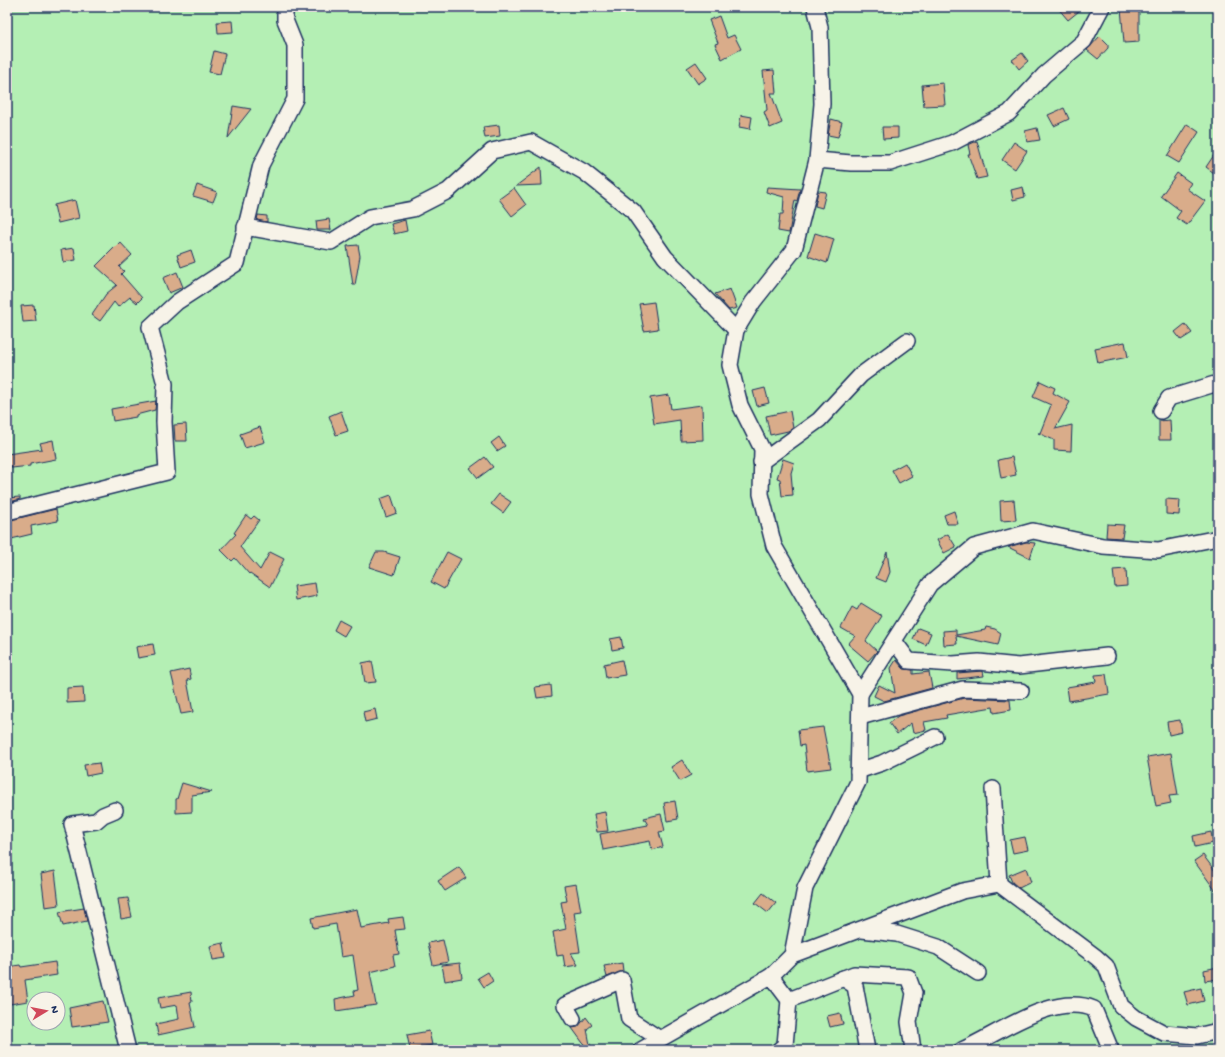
<svg xmlns="http://www.w3.org/2000/svg" width="1225" height="1057" font-family="'Gochi Hand',sans-serif">
  <style>
    .green { fill: #b4efb4; stroke: #688f89; fill-rule: evenodd }
    .building { fill: #d9ac8a; stroke: #1b2f5e }
    .lines { fill: none; stroke-linecap: round; stroke-linejoin: round }
    .minor-casing { stroke: #1b2f5e; stroke-width: 18 }
    .minor { stroke: #f7f3e8; stroke-width: 15 }
  </style>
  <rect width="100%" height="100%" fill="#f7f3e8"/>
  <filter id="ink" filterUnits="userSpaceOnUse"><feTurbulence type="fractalNoise" baseFrequency=".025" numOctaves="2"/><feDisplacementMap in="SourceGraphic" scale="8" xChannelSelector="R" yChannelSelector="G"/><feConvolveMatrix kernelMatrix="1 2 1 2 8 2 1 2 1" color-interpolation-filters="sRGB"/></filter>
  <g filter="url(#ink)">
    <path class="green" d="M7,7H1218V1050H7ZM34,999H58V1023H34Z"/>
    <g class="building">
      <path d="M1057,7H1084L1068,20Z"/>
      <path d="M1139,7V42L1124,43L1121,8Z"/>
      <path d="M719,16L727,38L734,35L741,49L722,59L715,44L718,43L709,20Z"/>
      <path d="M232,21L233,32L218,33L217,22Z"/>
      <path d="M1100,36L1108,44V48L1098,59L1087,50Z"/>
      <path d="M214,51L225,54L220,74L209,72Z"/>
      <path d="M1022,53L1028,61L1019,69L1012,60Z"/>
      <path d="M696,62L707,78L698,84L687,68Z"/>
      <path d="M774,70L776,93H771L782,123L770,128L764,112L767,110L763,71Z"/>
      <path d="M943,83L945,105L924,106L922,85Z"/>
      <path d="M233,106L251,109L228,138Z"/>
      <path d="M1064,108L1069,119L1054,126L1048,115Z"/>
      <path d="M741,115L752,117L750,129L739,127Z"/>
      <path d="M831,119L842,122L838,137L828,135Z"/>
      <path d="M1187,124L1199,132L1179,163L1167,156Z"/>
      <path d="M499,125L500,136L485,138L483,127Z"/>
      <path d="M882,127H898V138L883,139Z"/>
      <path d="M1037,128L1040,140L1027,142L1025,131Z"/>
      <path d="M977,141L987,177L977,179L968,154H970L968,145Z"/>
      <path d="M1014,142L1027,151L1015,169L1002,160Z"/>
      <path d="M1218,149V176L1206,167Z"/>
      <path d="M541,167L542,185L516,186Z"/>
      <path d="M1177,173L1191,183L1187,189L1205,201L1187,225L1176,218L1181,211L1161,196Z"/>
      <path d="M197,185L217,192L213,202L193,196Z"/>
      <path d="M767,187L800,189L797,201L795,200L789,233L778,231L780,214H783L784,197L766,192Z"/>
      <path d="M1023,187L1025,197L1013,200L1011,190Z"/>
      <path d="M514,188L526,205L512,216L499,199Z"/>
      <path d="M818,191L826,192L822,208L815,206Z"/>
      <path d="M75,200L79,218L58,223L54,205Z"/>
      <path d="M258,215L267,216V222L257,220Z"/>
      <path d="M329,219L331,230H317L316,221Z"/>
      <path d="M405,220L407,231L394,234L391,224Z"/>
      <path d="M815,233L834,239L827,263L808,256Z"/>
      <path d="M120,242L132,255L119,267L124,271L121,274L142,298L137,303L130,297L118,307L114,302L100,321L92,315L106,294L117,285L96,266Z"/>
      <path d="M358,245L360,256L355,285H353L347,246Z"/>
      <path d="M74,248L76,260L63,262L61,250Z"/>
      <path d="M191,250L195,262L181,267L177,255Z"/>
      <path d="M177,272L183,287L169,293L163,278Z"/>
      <path d="M730,289L737,308L729,310L715,294Z"/>
      <path d="M654,302L658,329L644,331L639,304Z"/>
      <path d="M34,305L36,321L23,322L21,306Z"/>
      <path d="M1185,324L1192,333L1181,340L1175,332Z"/>
      <path d="M1125,342L1128,357L1098,363L1095,348Z"/>
      <path d="M1040,381L1055,388L1053,393L1070,402L1055,429L1072,425L1071,451L1054,450V440L1038,433H1040L1051,405L1033,397Z"/>
      <path d="M765,388L769,403L757,406L753,391Z"/>
      <path d="M669,395L671,409L702,405L703,440L681,441L680,420L654,424L650,398Z"/>
      <path d="M156,401L155,410L136,415V417L113,421L111,409Z"/>
      <path d="M341,411L348,431L336,435L329,416Z"/>
      <path d="M790,411L793,428L788,431L770,435L766,416Z"/>
      <path d="M1170,420L1171,440H1159V421Z"/>
      <path d="M186,424L187,441H175L174,425Z"/>
      <path d="M260,427L265,442L245,448L240,434Z"/>
      <path d="M499,437L505,446L497,451L491,443Z"/>
      <path d="M53,440L56,459L30,464V466L12,468V466L7,467V454L42,449L40,443Z"/>
      <path d="M485,457L493,467L478,478L470,468Z"/>
      <path d="M1012,457L1016,475L1001,478L998,460Z"/>
      <path d="M783,459L794,463L791,473L793,495L782,496L780,479L777,478Z"/>
      <path d="M905,463L912,476L899,483L892,470Z"/>
      <path d="M499,494L511,502L503,513L491,504Z"/>
      <path d="M391,495L397,513L386,517L380,499Z"/>
      <path d="M20,497V499L7,503V498Z"/>
      <path d="M1166,499L1180,500L1179,515L1166,514Z"/>
      <path d="M1014,500L1016,520L1001,521L1000,501Z"/>
      <path d="M56,509L58,521L31,526L32,534L7,540V521Z"/>
      <path d="M954,511L958,524H947L944,515Z"/>
      <path d="M246,515L251,519L254,516L259,520L240,547L260,570L270,552L284,559L270,587L250,573L249,574L235,558L232,561L221,550L236,534L234,533Z"/>
      <path d="M1107,524L1124,525L1122,538L1106,537Z"/>
      <path d="M948,534L956,547L944,553L937,540Z"/>
      <path d="M1026,542L1035,543L1030,558L1008,547Z"/>
      <path d="M376,552H384L400,557L394,575L369,567Z"/>
      <path d="M447,552L461,559L444,589L431,582Z"/>
      <path d="M887,552L890,572L886,582L876,578Z"/>
      <path d="M1126,569L1127,586L1115,587L1113,570Z"/>
      <path d="M315,583L317,596L296,600L294,586Z"/>
      <path d="M861,603L882,616L866,641L877,651L868,661L848,644L855,636L841,628L852,607L857,610Z"/>
      <path d="M339,620L350,626L344,636L334,630Z"/>
      <path d="M986,627L995,629L1001,633L998,645L956,636L957,644L944,645L943,631L956,630V635L985,630Z"/>
      <path d="M918,628L931,633L926,645L913,639Z"/>
      <path d="M621,637L623,648L612,650L610,639Z"/>
      <path d="M153,644L155,655L138,658L136,647Z"/>
      <path d="M622,660L625,675L606,678L604,664Z"/>
      <path d="M896,660L904,669L913,670V674L929,672L932,688L884,701L874,696L879,685L895,693L891,668Z"/>
      <path d="M372,661L376,682L365,683L362,663Z"/>
      <path d="M189,669L191,679L187,680L193,712L181,714L171,673Z"/>
      <path d="M983,671L984,676L957,679V673Z"/>
      <path d="M1106,674L1109,694L1069,701L1067,687L1096,682L1095,675Z"/>
      <path d="M551,685L552,696L537,698L535,687Z"/>
      <path d="M83,687L84,702L67,703V688Z"/>
      <path d="M964,698L1010,700L1011,710L994,713L993,707L946,715L947,718L924,722L926,730L913,733L911,723L897,734L889,723L898,716Z"/>
      <path d="M375,709L377,719L365,722L363,712Z"/>
      <path d="M1180,720L1182,732L1169,735L1167,722Z"/>
      <path d="M823,727L831,768L807,771L804,745L800,746L798,730Z"/>
      <path d="M1171,753L1178,795L1169,796L1171,803L1156,806L1147,757Z"/>
      <path d="M682,760L691,775L680,781L671,767Z"/>
      <path d="M99,763L101,773L86,776L84,765Z"/>
      <path d="M182,783L212,792L192,795V812L176,813V799H177Z"/>
      <path d="M675,801L678,819L667,821L664,803Z"/>
      <path d="M605,812L608,831L597,832L594,814Z"/>
      <path d="M661,814L665,831L659,832L663,847L652,850L650,841L603,850L600,834L648,825L644,818Z"/>
      <path d="M1211,832L1213,843L1195,847L1193,836Z"/>
      <path d="M1025,837L1028,850L1013,853L1010,840Z"/>
      <path d="M1203,855L1218,875V894L1194,861Z"/>
      <path d="M459,867L466,878L445,891L438,881Z"/>
      <path d="M1026,868L1031,882L1019,888L1012,882L1009,875Z"/>
      <path d="M55,871L59,905L45,907L41,874Z"/>
      <path d="M576,884L581,911L574,912L580,952L571,953L578,965L565,967L563,955L557,956L553,932L566,929L561,902L567,901L564,886Z"/>
      <path d="M763,893L776,903L768,913L755,903Z"/>
      <path d="M128,898L132,917L121,919L118,899Z"/>
      <path d="M84,908L87,921L63,926L59,912Z"/>
      <path d="M357,909L361,928L389,923L388,919L403,917L405,929L395,930L399,954L393,955L395,966L370,972L376,1005L336,1011L335,999L355,995L354,991L358,990L353,955L341,957L336,924L313,928L311,918Z"/>
      <path d="M443,940L448,962L433,965L428,943Z"/>
      <path d="M223,943L226,958L213,960L210,946Z"/>
      <path d="M55,962L57,975L25,980L28,1001L10,1004L7,987V967L20,965L21,967Z"/>
      <path d="M460,963L462,978L445,981L442,965Z"/>
      <path d="M622,963L623,971L607,977L604,966Z"/>
      <path d="M1218,967V979L1205,981L1204,970Z"/>
      <path d="M488,972L493,981L484,987L478,978Z"/>
      <path d="M1201,988L1204,1001L1188,1005L1184,992Z"/>
      <path d="M191,992L192,1002L190,1003L195,1027L158,1035L156,1024L179,1019L177,1005L160,1008L158,998Z"/>
      <path d="M103,1001L108,1022L72,1027L69,1008Z"/>
      <path d="M840,1013L843,1024L830,1027L827,1016Z"/>
      <path d="M586,1017L592,1025L587,1029L591,1050H588L572,1028L578,1027Z"/>
      <path d="M429,1031L432,1045L410,1049L407,1035Z"/>
    </g>
    <g class="lines">
      <defs>
        <g id="minor">
          <path d="M817,160L851,163H890L952,143L1009,113L1044,75L1084,41L1102,7"/>
          <path d="M245,227L331,242L370,217L413,209L448,191L492,151L531,142L584,172L633,211L665,257L736,330"/>
          <path d="M1161,411L1169,398L1218,383"/>
          <path d="M761,462L819,420L861,375L907,341"/>
          <path d="M7,512L167,472L164,422L165,384L150,327L177,302L237,263L261,165L295,99V45L285,20V7"/>
          <path d="M894,641L909,661L953,664L979,662L1019,666L1107,656"/>
          <path d="M860,694L930,584L974,547L1033,531L1103,546L1158,550L1218,538"/>
          <path d="M860,717L963,689L1021,691"/>
          <path d="M858,771L882,763L935,737"/>
          <path d="M993,789L999,884"/>
          <path d="M115,810L103,815L96,821L72,824L128,1050"/>
          <path d="M862,930L897,934L938,947L978,973"/>
          <path d="M792,955L962,891L999,884L1096,957L1106,966L1121,1006L1136,1018L1164,1033L1197,1036L1218,1031"/>
          <path d="M771,976L789,1000L854,974L908,977L914,993L909,1022L913,1050"/>
          <path d="M843,978L855,986L867,1050"/>
          <path d="M573,1019L565,1005L622,980L629,1019L660,1039"/>
          <path d="M641,1050L771,976L792,955L805,888L858,782L860,694L774,546L761,494L762,449L740,405L730,365L736,330L753,302L794,250L817,160L822,104L820,27L815,7"/>
          <path d="M779,1050L785,1045L789,1000"/>
          <path d="M962,1050C999,1034 1052,992 1094,1009L1111,1050"/>
        </g>
      </defs>
      <use href="#minor" class="minor-casing"/>
      <use href="#minor" class="minor"/>
    </g>
  </g>
  <rect width="1225" height="1057" fill="none" stroke="#f7f3e8" stroke-width="24"/>
  <rect x="12" y="12" width="1201" height="1033" fill="none" stroke="#1b2f5e" stroke-width="1.5" filter="url(#ink)"/>
  <g transform="translate(46 1011) rotate(80)"><circle r="19" fill="#f7f3e8" stroke="#9fa5b1"/>
  <path d="M0-3L7 15L0 10L-7 15Z" fill="#d1495b"/>
  <text y="-6" font-size="11" font-weight="bold" text-anchor="middle" fill="#1b2f5e">N</text>
  </g>
</svg>
